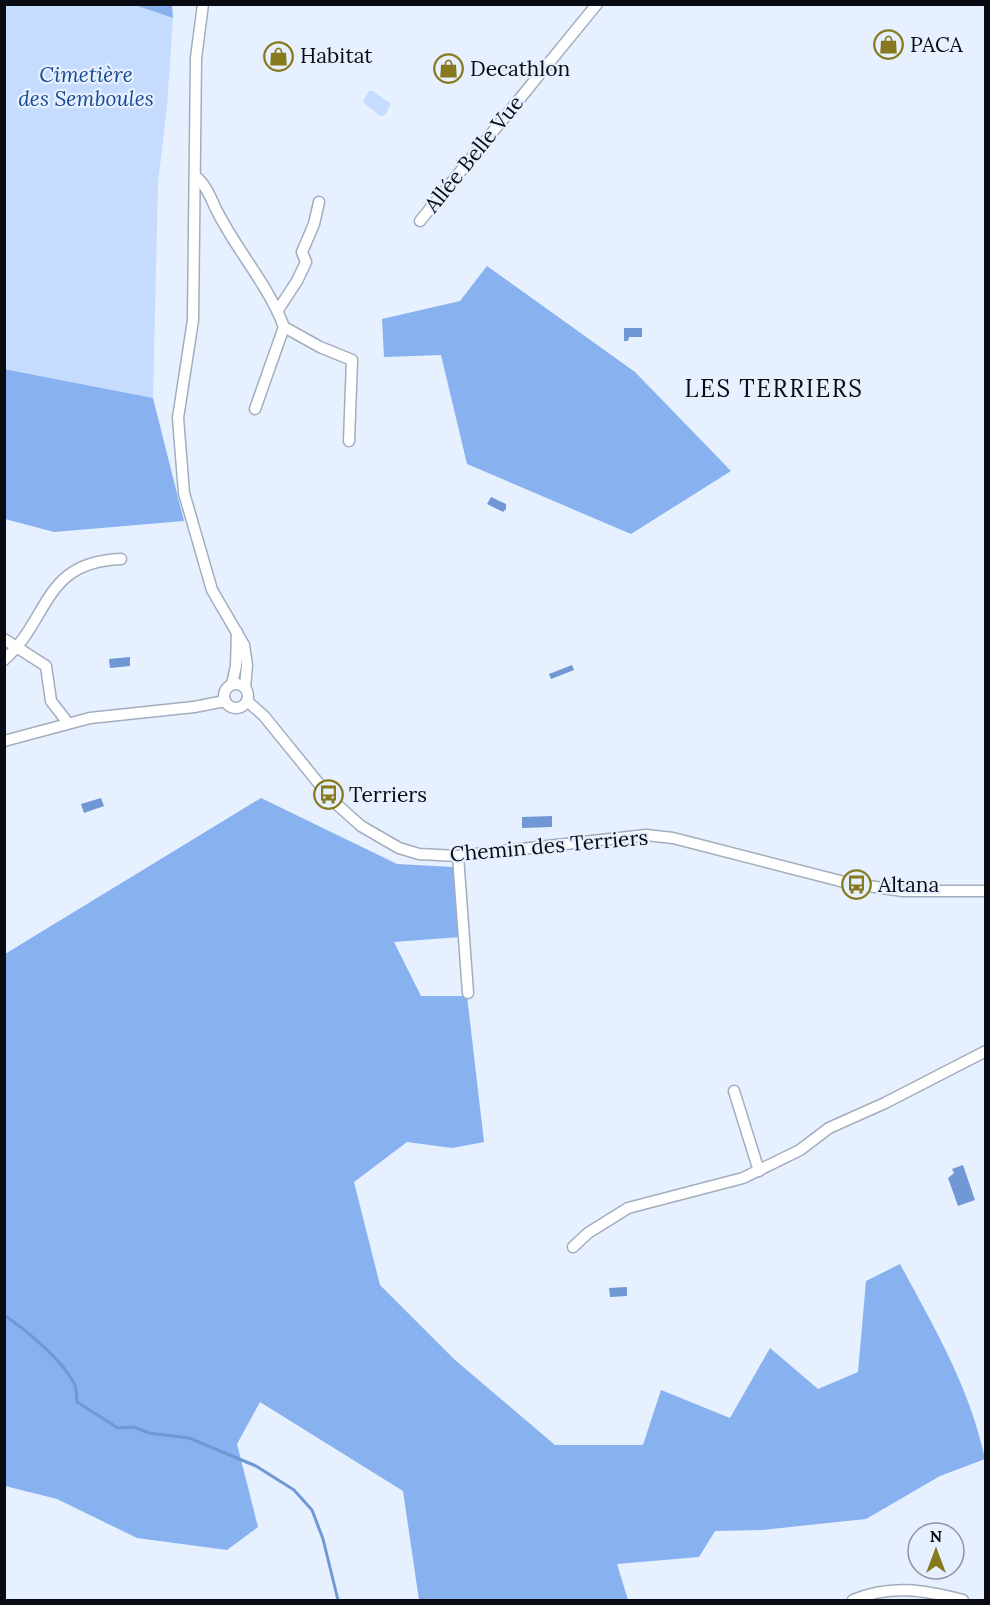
<svg xmlns="http://www.w3.org/2000/svg" width="990" height="1605" font-family="Lora,serif">
  <style>
    .green { fill: #c5dcff }
    .forest { fill: #87b1ef }
    .water { fill: #6f98d5 }
    .lines { fill: none; stroke-linecap: round; stroke-linejoin: round }
    .stream { stroke: #6f98d5; stroke-width: 3 }
    .minor-casing { stroke: #a2aebe; stroke-width: 13 }
    .minor { stroke: #fff; stroke-width: 10 }
    .labels { text-anchor: middle; stroke-width: 4.5; stroke-linejoin: round; paint-order: stroke }
    .poi-label { font-size: 21px; fill: #080c12; stroke: #e7f0ff; text-anchor: start }
    .park-label { font-size: 21px; font-style: italic; fill: #174b93; stroke: #e7f0ff }
    .street-label { font-size: 21px; fill: #080c12; stroke: #e7f0ff }
    .quarter-label { font-size: 24px; letter-spacing: 1.5px; fill: #080c12; stroke: #e7f0ff }
  </style>
  <rect width="100%" height="100%" fill="#e7f0ff"/>
  <g class="green">
    <path d="M4,5H135L173,18L167,107L158,183L153,398L5,369Z"/>
    <path d="M369,91H373L391,104L385,115L380,116L363,102Z"/>
  </g>
  <g class="forest">
    <path d="M135,5H172L173,18Z"/>
    <path d="M487,266L635,372L731,471L631,534L467,464L441,355L384,357L382,319L460,301Z"/>
    <path d="M4,369L153,398L184,521L54,532L5,519Z"/>
    <path d="M261,798L397,864L453,867L460,937L394,942L421,996H467L484,1142L452,1148L407,1142L354,1182L380,1285L455,1360L555,1445H643L661,1390L730,1418L770,1348L818,1389L858,1372L866,1281L900,1264C934,1327 970,1388 985,1459L940,1476L866,1519L761,1530L715,1531L699,1557L617,1564L628,1600H419L403,1491L260,1402L237,1444L258,1527L227,1550L137,1538L57,1499L5,1486V954Z"/>
  </g>
  <g class="water">
    <path d="M624,328H642V337H629L628,341H624Z"/>
    <path d="M491,497L506,504V509L503,512L487,504Z"/>
    <path d="M130,657V666L110,668L109,659Z"/>
    <path d="M572,665L574,670L551,679L549,674Z"/>
    <path d="M101,798L104,806L84,813L81,804Z"/>
    <path d="M552,816V827L522,828V817Z"/>
    <path d="M963,1165L975,1200L958,1206L948,1178L954,1173L952,1169Z"/>
    <path d="M627,1287V1296L610,1297L609,1288Z"/>
  </g>
  <g class="lines">
    <path class="stream" d="M4,1315C26,1330 61,1359 74,1383C77,1388 76,1396 77,1402L118,1428L134,1427L149,1433L189,1438L256,1466L294,1490L312,1510L323,1539L338,1600"/>
    <defs>
      <g id="minor">
        <path d="M203,4L196,58L193,320L178,418L184,493L212,590L244,645L247,665L245,688"/>
        <path d="M195,176C206,184 211,199 217,211C237,251 269,286 284,327L320,347L352,360L349,441"/>
        <path d="M420,221L597,4"/>
        <path d="M278,310L297,281L306,262L302,252L314,224L319,202"/>
        <path d="M255,409L284,327"/>
        <path d="M4,639L46,666L51,701L68,723"/>
        <path d="M4,660C51,618 42,562 121,559"/>
        <circle cx="236" cy="696" r="12"/>
        <path d="M232,684L236,666L237,632"/>
        <path d="M247,701L264,716L333,801L361,826L399,848L419,854L458,856L646,835L673,838L848,883L903,891H986"/>
        <path d="M4,741L90,718L194,707L225,701"/>
        <path d="M458,856L468,993"/>
        <path d="M734,1091L759,1171"/>
        <path d="M573,1247L588,1233L628,1208L743,1178L800,1150L829,1128L885,1103L986,1051"/>
        <path d="M853,1600C891,1584 924,1590 963,1600"/>
      </g>
    </defs>
    <use href="#minor" class="minor-casing"/>
    <use href="#minor" class="minor"/>
  </g>
  <defs>
    <symbol id="shop-ring" viewBox="-11 -11 22 22"><circle r="9.5" fill="#e7f0ff" stroke="#86791e" stroke-width="1.5"/><path d="M-5-2.5h2.3a2.7 3.5 0 0 1 5.4 0H5L5.5 6h-11ZM-1.5-2.5h3a1.5 2.3 0 0 0-3 0Z" fill="#86791e"/></symbol>
    <symbol id="bus-ring" viewBox="-11 -11 22 22"><circle r="9.5" fill="#e7f0ff" stroke="#86791e" stroke-width="1.5"/><path d="M-5-6H5V4H4V6H2V4H-2V6H-4V4H-5ZM-3.5-4V0h7V-4ZM-3.5 1.2v1.5H-2V1.2ZM2 1.2v1.5H3.5V1.2Z" fill="#86791e"/></symbol>
  </defs>
  <g fill-rule="evenodd">
    <use href="#shop-ring" x="872" y="28" width="33" height="33"/>
    <use href="#shop-ring" x="262" y="40" width="33" height="33"/>
    <use href="#shop-ring" x="432" y="52" width="33" height="33"/>
    <use href="#bus-ring" x="312" y="778" width="33" height="33"/>
    <use href="#bus-ring" x="840" y="868" width="33" height="33"/>
  </g>
  <g class="labels">
    <g class="poi-label">
      <text x="910" y="52">PACA</text>
      <text x="300" y="63">Habitat</text>
      <text x="470" y="76">Decathlon</text>
      <text x="349" y="802">Terriers</text>
      <text x="878" y="892">Altana</text>
    </g>
    <g class="park-label">
      <text x="86" y="82">Cimetière<tspan x="86" dy="24">des Semboules</tspan></text>
    </g>
    <g class="street-label">
      <text transform="translate(474 154) rotate(-51)" y="7">Allée Belle Vue</text>
      <text transform="translate(549 846) rotate(-5)" y="7">Chemin des Terriers</text>
    </g>
    <g class="quarter-label">
      <text x="774" y="397">LES TERRIERS</text>
    </g>
  </g>
  <rect width="990" height="1605" fill="none" stroke="#080c12" stroke-width="12"/>
  <g transform="translate(936 1551)"><circle r="28" fill="#e7f0ff" stroke="#8e95a0" stroke-width="1.5"/>
  <path d="M0-4.5L10 22L0 15L-10 22Z" fill="#86791e"/>
  <text y="-9" font-size="16" font-weight="bold" text-anchor="middle" fill="#080c12">N</text>
  </g>
</svg>
